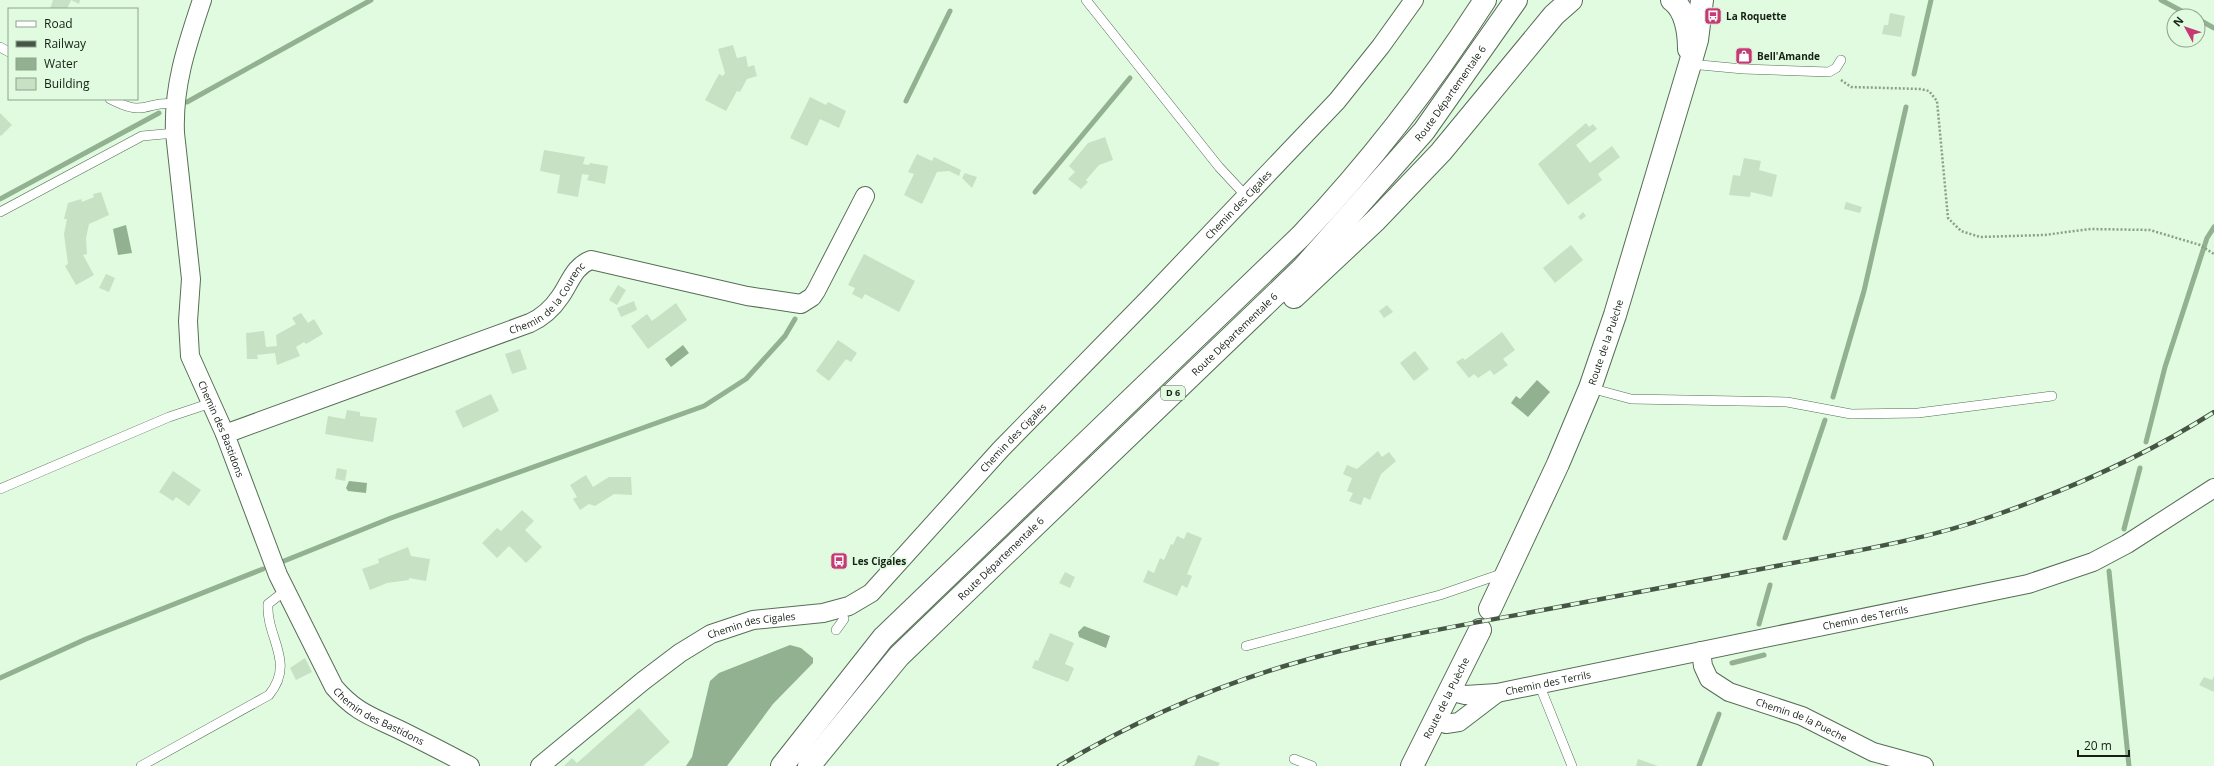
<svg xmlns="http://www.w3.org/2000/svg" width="2214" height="766" font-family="'Open Sans',sans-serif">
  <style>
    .water { fill: #91b190 }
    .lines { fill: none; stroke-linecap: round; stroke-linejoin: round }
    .stream { stroke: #91b190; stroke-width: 5 }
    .building { fill: #c7e1c5 }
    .service-casing { stroke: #576e56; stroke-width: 10 }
    .minor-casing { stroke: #576e56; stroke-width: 20 }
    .secondary-casing { stroke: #576e56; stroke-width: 24 }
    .trunk-casing { stroke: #576e56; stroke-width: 24 }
    .path { stroke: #8a9e89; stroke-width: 2.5; stroke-dasharray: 2 2; stroke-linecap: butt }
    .service { stroke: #fff; stroke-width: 9 }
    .minor { stroke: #fff; stroke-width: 18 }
    .secondary { stroke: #fff; stroke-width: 22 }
    .trunk { stroke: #fff; stroke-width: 22 }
    .rail-casing { stroke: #475547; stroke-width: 4.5 }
    .rail { stroke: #e0fbdf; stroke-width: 3; stroke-dasharray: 9; stroke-linecap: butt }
    .labels { text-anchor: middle; stroke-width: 3.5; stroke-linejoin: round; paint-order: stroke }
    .shield { fill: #e0fbdf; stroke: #536252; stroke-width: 1 }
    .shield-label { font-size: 9px; font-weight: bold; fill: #162016 }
    .poi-label { font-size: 10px; font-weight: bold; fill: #162016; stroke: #e0fbdf; text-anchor: start }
    .street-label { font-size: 10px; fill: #162016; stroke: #e0fbdf }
  </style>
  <rect width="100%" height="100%" fill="#e0fbdf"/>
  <g class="water">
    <path d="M126,225L132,253L118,255L113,229Z"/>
    <path d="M683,345L689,353L671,367L665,359Z"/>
    <path d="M1537,380L1550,392L1528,417L1511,403L1516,396L1520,399Z"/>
    <path d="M349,481L367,483L366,493L348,491L346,488Z"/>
    <path d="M1084,626L1110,636L1106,648L1079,637L1078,632Z"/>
    <path d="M790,645L801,648L813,658V663L773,704L727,766H686L692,757L710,681L719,673Z"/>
  </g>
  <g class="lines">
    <g class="stream">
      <path d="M2161,0L2191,16"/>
      <path d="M2198,19L2214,28"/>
      <path d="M1914,74L1931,0"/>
      <path d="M906,101L950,11"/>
      <path d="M187,102L371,0"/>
      <path d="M1035,192L1130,78"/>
      <path d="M0,199L159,113"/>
      <path d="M1833,397L1864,291L1906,107"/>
      <path d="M2146,442L2165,367L2207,238L2214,227"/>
      <path d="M2124,529L2140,468"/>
      <path d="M1785,538L1825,420"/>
      <path d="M284,561L391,518L704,406L746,379L785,336L795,319"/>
      <path d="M2109,571L2129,766"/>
      <path d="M1759,624L1770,585"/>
      <path d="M1732,663L1764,655"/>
      <path d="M0,678L86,639L263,569"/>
      <path d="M1699,766L1719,714"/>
    </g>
  </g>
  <g class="building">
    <path d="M53,0H80L79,4L71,0L67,9H50Z"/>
    <path d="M1890,13L1905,16L1901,37L1882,34L1884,25H1888Z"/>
    <path d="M733,45L737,58L746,56L748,67L754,65L757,76L747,79L740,92L737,91L726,111L705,100L719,74L723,76L725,73L718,49Z"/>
    <path d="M810,97L826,105L828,102L846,111L839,128L820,119L807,146L790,138Z"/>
    <path d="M0,113L12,125L1,136L0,135Z"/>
    <path d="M1586,123L1589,127L1593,124L1597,129L1576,145L1590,163L1612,146L1620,157L1598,174L1602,180L1568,205L1538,164Z"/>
    <path d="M1105,137L1113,160L1099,165L1086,180L1088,182L1081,189L1068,179L1075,172L1069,166L1088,143Z"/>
    <path d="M544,150L585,157L583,164L589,165L590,163L608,166L605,184L587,180L589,175L582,174L578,197L557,193L560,175L540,171Z"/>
    <path d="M917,154L932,161L934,157L961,170L959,176L949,171L937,172L922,204L904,195L914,174L908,172Z"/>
    <path d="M1744,158L1761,161L1759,170L1777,175L1772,197L1751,192L1750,197L1729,195L1733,175L1740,176Z"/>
    <path d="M965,173L977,177L972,188L962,178Z"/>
    <path d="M101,192L109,215L89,224L86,238L87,254L83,255L94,275L76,285L65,266L68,264L64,234L67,219H64L68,203L81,199L82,202L94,197L93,194Z"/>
    <path d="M1846,202L1862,207L1860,213L1844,209Z"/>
    <path d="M1583,212L1586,216L1581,220L1578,217Z"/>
    <path d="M1571,245L1583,260L1555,283L1543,268Z"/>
    <path d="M864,254L915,281L899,312L865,294L862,299L852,294L855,288L848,285Z"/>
    <path d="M106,274L115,278L109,292L99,288Z"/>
    <path d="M618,285L626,290L617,305L609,300Z"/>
    <path d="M634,301L637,310L621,317L617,308Z"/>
    <path d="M676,303L687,320L648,349L631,326L647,314L652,321Z"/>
    <path d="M1387,305L1393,312L1384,318L1379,311Z"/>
    <path d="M301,313L308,323L314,319L323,334L306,344L304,342L296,347L300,356L277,365L275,353L257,355L258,359H247L246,333L264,331L266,347L277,346L276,335L296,324L292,318Z"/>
    <path d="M1502,332L1515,350L1503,359L1508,365L1494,375L1490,370L1478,378L1474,374L1469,378L1456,362L1463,358L1465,360Z"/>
    <path d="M838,340L857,353L851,362L846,359L829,381L816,371Z"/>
    <path d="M520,349L527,369L512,374L505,354Z"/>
    <path d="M1415,351L1429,369L1414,381L1400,363Z"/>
    <path d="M491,394L499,411L463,428L455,411Z"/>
    <path d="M347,410L360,412V416L377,418L373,442L325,434L328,416L345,419Z"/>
    <path d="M1378,451L1382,457L1389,452L1396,461L1381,474L1370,500L1364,497L1361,505L1349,501L1353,493L1347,491L1352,478L1343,474L1347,465L1357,469Z"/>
    <path d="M337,468L347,470L345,481L335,479Z"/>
    <path d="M173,471L201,490L189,506L176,497L173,501L159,492Z"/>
    <path d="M586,475L593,487L609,477H631L632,495L614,494L595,506L589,504L580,510L573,499L577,497L570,485Z"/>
    <path d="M522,510L534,521L525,530L542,547L526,563L509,546L497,558L482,543L497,528L501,531Z"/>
    <path d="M1187,532L1202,538L1187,574L1192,576L1187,588L1182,585L1177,596L1143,582L1148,570L1154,573L1160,558L1164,560L1171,544L1173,545L1177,536L1184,539Z"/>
    <path d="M408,547L411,556L430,559L426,581L409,578V580L387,583L370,590L362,569L379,563L378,559Z"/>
    <path d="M1065,572L1075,577L1070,588L1059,583Z"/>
    <path d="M1050,633L1074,643L1065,664L1074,668L1068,682L1032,668L1035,660L1038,661Z"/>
    <path d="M305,658L312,672L296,680L290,668Z"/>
    <path d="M2214,676V692L2199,685L2204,677L2212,680Z"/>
    <path d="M639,708L670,742L643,766H564L572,758L577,763Z"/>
    <path d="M1198,755L1220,763L1218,766H1194Z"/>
    <path d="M1638,759L1658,766H1636Z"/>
  </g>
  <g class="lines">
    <defs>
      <g id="service">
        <path d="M1086,0L1219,167L1246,196"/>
        <path d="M0,47L9,52"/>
        <path d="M1690,64L1743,69L1829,72L1836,68L1841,60"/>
        <path d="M110,99C119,103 127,108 137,108C152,108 156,101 175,104"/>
        <path d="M0,212L142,136L175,133"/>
        <path d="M1590,388L1631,399L1787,402L1851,414L1918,413L2052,396"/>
        <path d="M0,489L169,417L211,403"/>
        <path d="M836,630L844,619"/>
        <path d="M1246,646L1440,595L1504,573"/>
        <path d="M1539,684L1572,766"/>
        <path d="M1294,759L1312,766"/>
        <path d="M141,766L269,695C296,662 266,638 268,604L286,590"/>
      </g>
      <g id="minor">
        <path id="s1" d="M202,0C187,45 173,85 175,133L191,279L188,321L190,356L225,434L278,575L334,687C357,714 374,717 404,732C426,743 448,754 470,766"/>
        <path id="s2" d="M225,434L530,323C543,317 552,309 560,297C570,283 574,266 591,260L747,296L801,304L812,297L816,291L865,196"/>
        <path id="s3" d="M1701,651L1703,666L1709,679L1729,692L1802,716L1873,752L1924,766"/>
        <path id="s4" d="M1497,693L2028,584L2093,562L2127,544L2214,488"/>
        <path d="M1434,720L1446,724L1459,722L1497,693L1465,695L1449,691"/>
        <path id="s5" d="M540,766L643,681L680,653L711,634L753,620L823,613L849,606L871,593L1001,449L1151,296L1337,101L1381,46L1414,0"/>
      </g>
      <g id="secondary">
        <path d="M1672,0C1686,10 1689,33 1689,49"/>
        <path id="s6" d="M1490,609L1558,464L1590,388L1615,315L1690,64L1697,40L1702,0"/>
        <path id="s7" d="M1412,766L1480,630"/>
      </g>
      <g id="trunk">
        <path d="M1294,297L1376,220L1441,152L1554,15L1571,0"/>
        <path d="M782,766L883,638L1301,236C1369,164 1431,84 1485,0"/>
        <path id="s8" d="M809,766L899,656L1302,269L1424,131L1516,0"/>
      </g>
    </defs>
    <use href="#service" class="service-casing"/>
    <use href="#minor" class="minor-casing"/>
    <use href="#secondary" class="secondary-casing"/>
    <use href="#trunk" class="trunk-casing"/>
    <path class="path" d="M1841,80L1851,87L1921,89L1929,91L1937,101L1948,218L1961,231L1980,237L2044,235L2091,229L2150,230L2200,245L2214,254"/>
    <use href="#service" class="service"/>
    <use href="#minor" class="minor"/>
    <use href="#secondary" class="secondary"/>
    <use href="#trunk" class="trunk"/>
    <defs>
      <path id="rail" d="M1059,766C1131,723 1208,689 1288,665C1366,642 1446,628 1527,613C1605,598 1683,584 1761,569C1838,554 1919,542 1993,516C2070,489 2145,456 2214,412"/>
    </defs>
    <use href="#rail" class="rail-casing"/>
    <use href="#rail" class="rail"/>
  </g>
  <defs>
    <symbol id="bus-square" viewBox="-11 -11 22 22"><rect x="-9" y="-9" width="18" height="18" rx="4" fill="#c43a74" stroke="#e0fbdf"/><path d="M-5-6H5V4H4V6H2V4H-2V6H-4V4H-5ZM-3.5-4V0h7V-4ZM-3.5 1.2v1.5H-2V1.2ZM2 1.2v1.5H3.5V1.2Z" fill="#fff"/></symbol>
    <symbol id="shop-square" viewBox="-11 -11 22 22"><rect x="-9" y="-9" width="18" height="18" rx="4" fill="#c43a74" stroke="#e0fbdf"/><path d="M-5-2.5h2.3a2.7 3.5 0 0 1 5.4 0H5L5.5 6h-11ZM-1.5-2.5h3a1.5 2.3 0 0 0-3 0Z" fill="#fff"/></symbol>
  </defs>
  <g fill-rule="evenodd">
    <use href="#bus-square" x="1703" y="6" width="20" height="20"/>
    <use href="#shop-square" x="1734" y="46" width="20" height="20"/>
    <use href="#bus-square" x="829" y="551" width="20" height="20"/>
  </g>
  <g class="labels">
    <rect class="shield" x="1161" y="386" width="24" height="14" rx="3"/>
    <g class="shield-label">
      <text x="1173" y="396">D 6</text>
    </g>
    <g class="poi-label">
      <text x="1726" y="20">La Roquette</text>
      <text x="1757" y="60">Bell'Amande</text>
      <text x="852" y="565">Les Cigales</text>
    </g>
    <g class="street-label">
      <text dy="4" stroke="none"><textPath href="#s8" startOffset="931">Route Départementale 6</textPath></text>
      <text dy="4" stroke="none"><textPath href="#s5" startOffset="918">Chemin des Cigales</textPath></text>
      <text dy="4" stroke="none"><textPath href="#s2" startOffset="354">Chemin de la Courenc</textPath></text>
      <text dy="4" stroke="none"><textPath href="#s8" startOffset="607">Route Départementale 6</textPath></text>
      <text dy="4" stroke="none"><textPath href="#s6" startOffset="291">Route de la Puèche</textPath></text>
      <text dy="4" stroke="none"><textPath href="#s1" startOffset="440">Chemin des Bastidons</textPath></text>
      <text dy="4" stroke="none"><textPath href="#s5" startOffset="594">Chemin des Cigales</textPath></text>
      <text dy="4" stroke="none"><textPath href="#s8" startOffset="283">Route Départementale 6</textPath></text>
      <text dy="4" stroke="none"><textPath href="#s4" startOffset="376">Chemin des Terrils</textPath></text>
      <text dy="4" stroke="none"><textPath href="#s5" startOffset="258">Chemin des Cigales</textPath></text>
      <text dy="4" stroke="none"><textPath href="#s4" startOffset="52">Chemin des Terrils</textPath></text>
      <text dy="4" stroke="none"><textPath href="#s7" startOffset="76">Route de la Puèche</textPath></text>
      <text dy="4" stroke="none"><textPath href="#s1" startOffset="776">Chemin des Bastidons</textPath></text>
      <text dy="4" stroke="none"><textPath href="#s3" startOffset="131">Chemin de la Pueche</textPath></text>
    </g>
  </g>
  <rect x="8" y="8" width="130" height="92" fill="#e0fbdf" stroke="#8fa38f"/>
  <rect x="16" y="21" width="20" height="6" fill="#ffffff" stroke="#8fa38f"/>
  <text x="44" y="28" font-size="12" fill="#162016">Road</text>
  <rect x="16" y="41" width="20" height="6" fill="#475547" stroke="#8fa38f"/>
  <text x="44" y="48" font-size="12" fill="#162016">Railway</text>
  <rect x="16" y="58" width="20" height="12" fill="#91b190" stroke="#8fa38f"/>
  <text x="44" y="68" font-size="12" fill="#162016">Water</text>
  <rect x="16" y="78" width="20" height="12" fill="#c7e1c5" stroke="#8fa38f"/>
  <text x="44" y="88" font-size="12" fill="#162016">Building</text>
  <g transform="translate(2186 28) rotate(310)"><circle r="19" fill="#e0fbdf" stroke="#8fa38f"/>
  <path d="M0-3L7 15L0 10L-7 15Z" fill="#c43a74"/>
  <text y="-6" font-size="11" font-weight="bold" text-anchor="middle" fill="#162016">N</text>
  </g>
  <path d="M2078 750v6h51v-6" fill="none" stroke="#162016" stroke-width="2"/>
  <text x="2084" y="750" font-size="12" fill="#162016" stroke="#e0fbdf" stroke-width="3" paint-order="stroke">20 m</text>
</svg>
